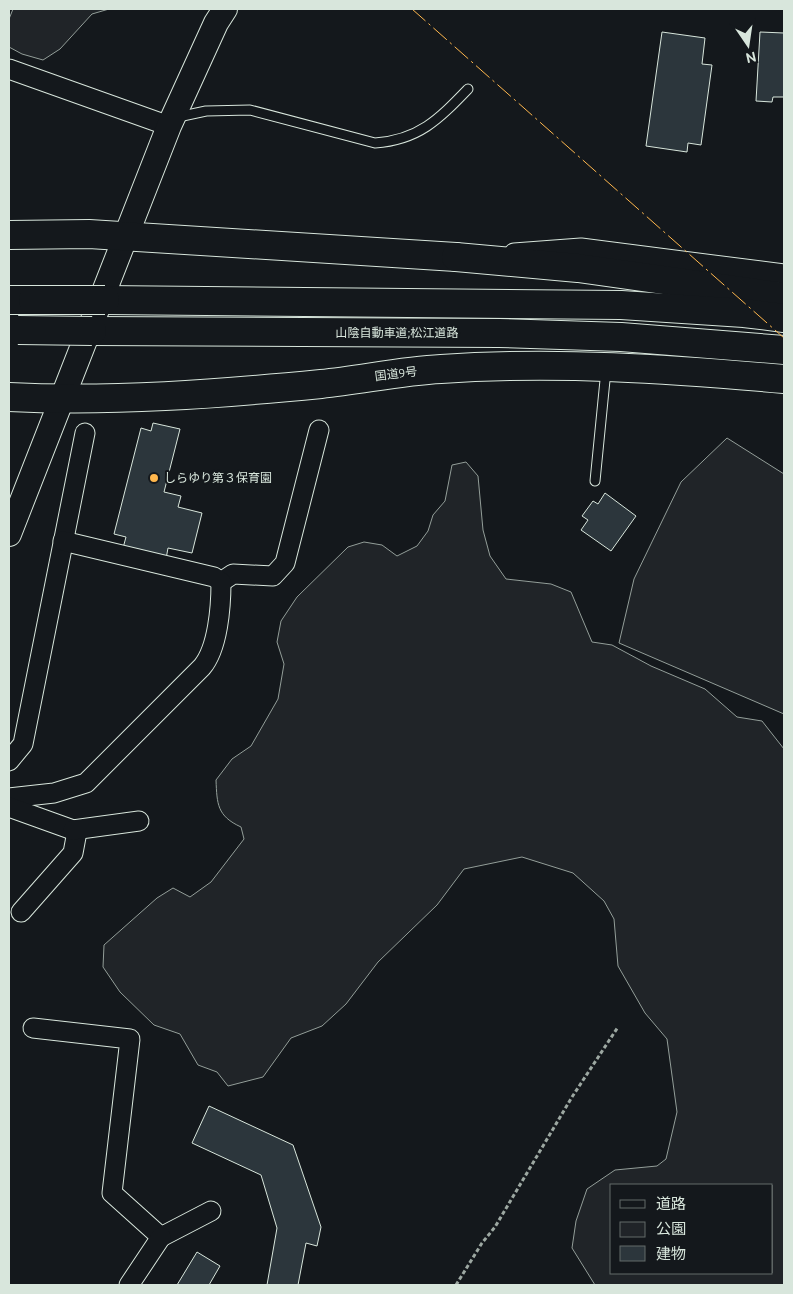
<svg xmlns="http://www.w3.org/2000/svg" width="793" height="1294" font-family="Ubuntu,'Noto Sans JP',sans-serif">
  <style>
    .green { fill: #202428; stroke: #939e99; fill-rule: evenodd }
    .building { fill: #2c363c; stroke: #d8e6dc }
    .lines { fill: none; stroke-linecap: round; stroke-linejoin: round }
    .service-casing { stroke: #d8e6dc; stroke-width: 11 }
    .minor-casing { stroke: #d8e6dc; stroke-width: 21 }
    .tertiary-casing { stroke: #d8e6dc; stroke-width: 26 }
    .trunk-casing { stroke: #d8e6dc; stroke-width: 30 }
    .motorway-casing { stroke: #d8e6dc; stroke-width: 30 }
    .path { stroke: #9da8a2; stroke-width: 3; stroke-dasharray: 4 2.5; stroke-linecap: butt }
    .service { stroke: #14181c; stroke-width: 9 }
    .minor { stroke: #14181c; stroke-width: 19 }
    .tertiary { stroke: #14181c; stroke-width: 24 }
    .trunk { stroke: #14181c; stroke-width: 28 }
    .motorway { stroke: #14181c; stroke-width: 28 }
    .motorway-bridge-casing { stroke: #d8e6dc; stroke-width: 30; stroke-linecap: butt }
    .motorway-bridge { stroke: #14181c; stroke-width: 28 }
    .power { stroke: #ffb74d; stroke-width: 1; stroke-dasharray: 18 4 2.5 4; stroke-linecap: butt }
    .poi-dot { fill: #ffb74d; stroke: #14181c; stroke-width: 2 }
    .labels { text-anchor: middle; stroke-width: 4; stroke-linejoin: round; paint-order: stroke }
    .street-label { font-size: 12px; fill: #d8e6dc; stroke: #14181c }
    .poi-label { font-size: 12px; fill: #d8e6dc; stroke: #14181c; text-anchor: start }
  </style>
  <rect width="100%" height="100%" fill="#14181c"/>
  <g class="green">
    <path d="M13,9H109L92,14L60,49L43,60L22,54L9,47V19Z"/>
    <path d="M727,438L784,474V714L619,643L634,579L681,482Z"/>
    <path d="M466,462L478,476L483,530L490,556L506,579L551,584L571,592L592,642L612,645L651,666L705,689L737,717L762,721L784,749V1285H595L572,1248L576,1221L587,1189L615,1170L657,1166L666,1159L677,1112L667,1039L645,1013L618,966L614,919L604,901L573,873L522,857L464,869L437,905L378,962L346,1004L322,1026L291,1038L263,1077L228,1086L217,1072L198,1065L180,1034L154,1025L120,992L103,967L104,945L157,898L173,888L190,897L211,882L244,839L241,827C217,816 217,804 216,780L232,759L251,746L278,699L284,664L277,642L281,621L297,597L348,547L364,542L382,545L397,556L417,546L428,531L433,515L445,501L452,465ZM612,1185H772V1273H612Z"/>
  </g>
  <g class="building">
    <path d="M662,32L705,38L702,64L712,65L701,145L688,143L687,152L646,146Z"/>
    <path d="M760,32L784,33V97H773L772,102L756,101Z"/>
    <path d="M153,423L180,429L164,492L181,496L178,507L202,513L192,553L168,548L166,559L123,548L126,537L114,534L141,428L151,431Z"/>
    <path d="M605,493L636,516L611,551L581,530L588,520L582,516L593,501L598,504Z"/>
    <path d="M209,1106L293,1145L321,1227L317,1246L306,1243L298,1285H267L277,1228L261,1175L192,1143Z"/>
    <path d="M197,1252L220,1266L209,1285H177Z"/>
  </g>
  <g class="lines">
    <defs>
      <g id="service">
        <path d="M178,117L206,111L250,110L375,143C419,140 439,119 468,89"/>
        <path d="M595,481L606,370"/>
      </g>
      <g id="minor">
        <path d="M9,69L169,126"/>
        <path d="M514,253L581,248L784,274"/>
        <path d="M221,582L233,574L273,576L285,563L319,430"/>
        <path d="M9,761L23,744L85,433"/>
        <path d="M9,798L54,793L86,783L202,667C218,648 221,607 221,582L214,577L63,541"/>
        <path d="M9,807L73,830L76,837L73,853L21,912"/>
        <path d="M73,830L139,821"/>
        <path d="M33,1028L130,1039L112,1193L161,1237L211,1211"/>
        <path d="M129,1285L161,1237"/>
      </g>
      <path id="tertiary" d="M9,534L169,126L216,23L225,9"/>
      <g id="trunk">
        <path d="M9,235L89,234L456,257"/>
        <path d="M9,397C112,402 218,394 321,384C361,380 401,371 441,369C556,361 670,369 784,379"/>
      </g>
      <g id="motorway">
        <path d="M456,257L578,268L784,297"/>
        <path d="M9,300H33"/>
        <path d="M105,300L621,305L744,313L784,318"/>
        <path d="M92,331L499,333L621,337L784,350"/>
      </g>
    </defs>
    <use href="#service" class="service-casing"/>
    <use href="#minor" class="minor-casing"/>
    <use href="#tertiary" class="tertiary-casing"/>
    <use href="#trunk" class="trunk-casing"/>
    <use href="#motorway" class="motorway-casing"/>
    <path class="path" d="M456,1285L482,1243L495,1227L572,1097L618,1027"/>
    <use href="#service" class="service"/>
    <use href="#minor" class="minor"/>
    <use href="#tertiary" class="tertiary"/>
    <use href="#trunk" class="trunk"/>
    <use href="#motorway" class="motorway"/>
    <defs>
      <g id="motorway-bridge">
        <path d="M33,300H105"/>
        <path d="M18,330L92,331"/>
      </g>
    </defs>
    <use href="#motorway-bridge" class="motorway-bridge-casing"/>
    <use href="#motorway-bridge" class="motorway-bridge"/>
    <path class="power" d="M412,9L784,338"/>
  </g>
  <circle class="poi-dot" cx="154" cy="478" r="5"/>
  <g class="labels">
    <g class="street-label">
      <text x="397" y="337">山陰自動車道;松江道路</text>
      <text transform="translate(396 374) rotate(-7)" y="4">国道9号</text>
    </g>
    <g class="poi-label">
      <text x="164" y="482">しらゆり第３保育園</text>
    </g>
  </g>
  <rect width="793" height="1294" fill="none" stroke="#d8e6dc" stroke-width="20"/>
  <rect x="610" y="1184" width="162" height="90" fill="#14181c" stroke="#626a69"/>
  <rect x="620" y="1200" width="25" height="8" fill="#14181c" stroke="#626a69"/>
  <text x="656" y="1209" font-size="15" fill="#d8e6dc">道路</text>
  <rect x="620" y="1222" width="25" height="15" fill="#202428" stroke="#626a69"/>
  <text x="656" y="1234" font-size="15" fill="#d8e6dc">公園</text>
  <rect x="620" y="1246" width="25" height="15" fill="#2c363c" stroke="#626a69"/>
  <text x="656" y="1259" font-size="15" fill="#d8e6dc">建物</text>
  <g transform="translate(748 45) rotate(167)" stroke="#14181c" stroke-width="4" paint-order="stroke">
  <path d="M0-4L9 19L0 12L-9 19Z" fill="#d8e6dc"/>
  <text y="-8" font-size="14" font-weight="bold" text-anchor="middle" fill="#d8e6dc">N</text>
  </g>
</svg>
